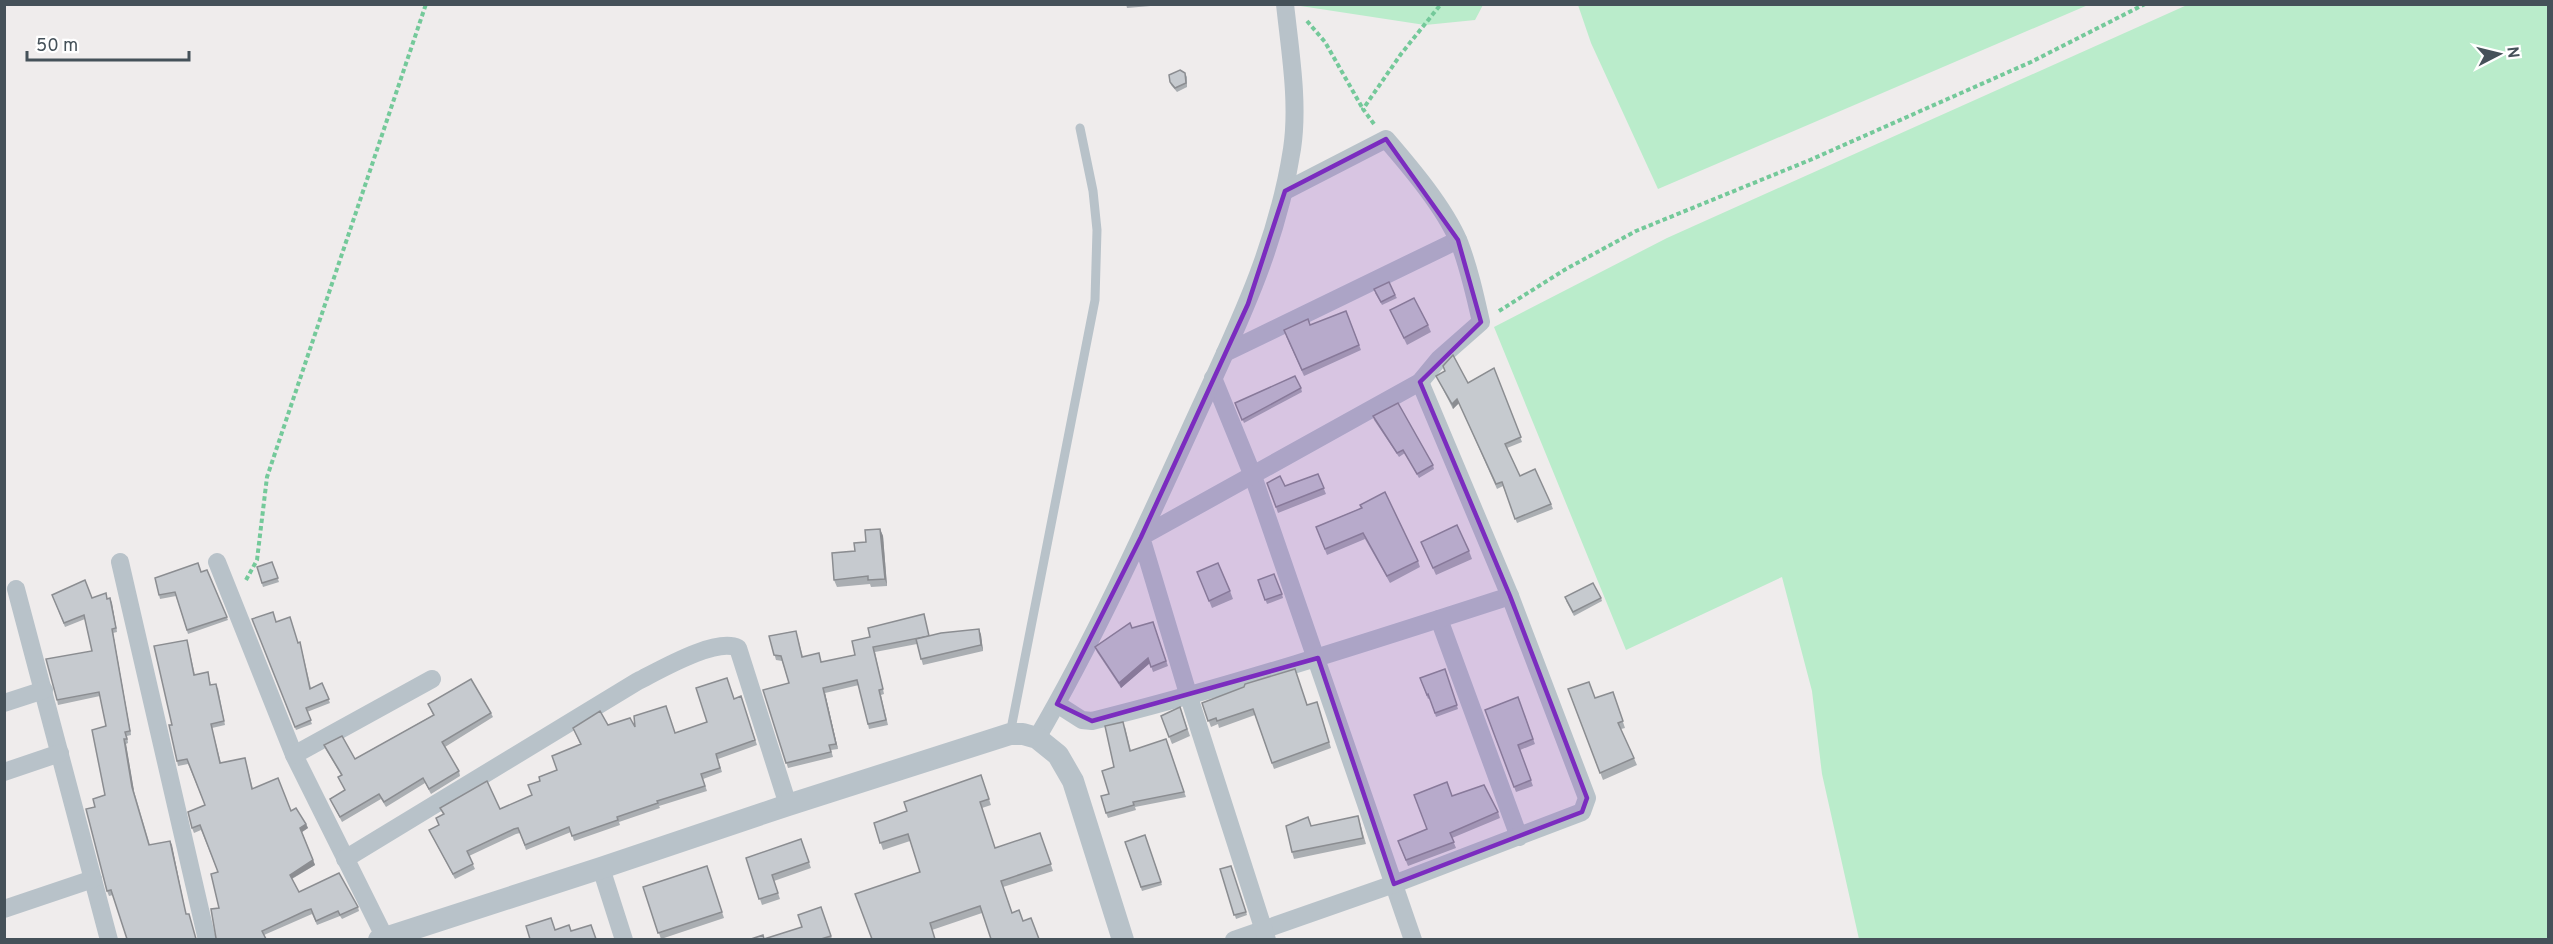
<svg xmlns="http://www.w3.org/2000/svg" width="2553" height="944" font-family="Overpass,sans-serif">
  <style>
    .green { fill: #baeccb }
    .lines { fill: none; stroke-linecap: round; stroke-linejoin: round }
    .path { stroke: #74c99a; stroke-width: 4; stroke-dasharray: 4.5 3; stroke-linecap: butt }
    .service { stroke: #b8c2c9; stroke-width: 9 }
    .minor { stroke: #b8c2c9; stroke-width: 18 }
    .tertiary { stroke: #b8c2c9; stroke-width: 22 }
    .wall { fill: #aaaeb2 }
    .shaded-wall { fill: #8b8d91 }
    .building { fill: #c6cacf; stroke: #8b8d91; stroke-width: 1.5 }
    .marked { fill: #7b2cbf; fill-opacity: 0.2; stroke: #7b2cbf; stroke-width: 4.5; stroke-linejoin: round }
  </style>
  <rect width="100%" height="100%" fill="#efecec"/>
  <g class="green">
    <path d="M1294,5H1483L1475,20L1425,25Z"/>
    <path d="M1578,5V4L2088,5L1658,189L1591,43Z"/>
    <path d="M2187,5H2548V939H1859L1822,774L1812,691L1782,577L1626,650L1494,327L1667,238Z"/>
  </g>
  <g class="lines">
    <g class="path">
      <path d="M1307,21L1325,42L1363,109"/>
      <path d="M1374,124L1363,109L1401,54L1441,4"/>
      <path d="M1499,311L1566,269L1636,231L1810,160L2031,62L2145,4"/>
      <path d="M246,580L257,560L267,477L426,4"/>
    </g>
    <path class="service" d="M1010,734L1095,300L1097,230L1093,191L1080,128"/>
    <g class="minor">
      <path d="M1225,353L1458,240"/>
      <path d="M1213,378L1253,476L1413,940"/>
      <path d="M1420,382L1510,596"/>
      <path d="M120,562L207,940"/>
      <path d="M217,562L294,755L385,938"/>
      <path d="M16,589L109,940"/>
      <path d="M1439,619L1519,837"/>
      <path d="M4,703L44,690"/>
      <path d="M1057,704L1082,720L1092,721C1233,686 1371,641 1510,596L1587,798L1582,812L1394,884L1234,940"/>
      <path d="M1037,738C1094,640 1141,537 1188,434C1231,339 1276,253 1292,149C1299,103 1290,51 1285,4"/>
      <path d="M294,755L432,679"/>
      <path d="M4,772L60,753"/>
      <path d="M345,859L638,681C660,670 716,637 738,648L788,805"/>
      <path d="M601,868L624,940"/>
      <path d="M4,909L93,879"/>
      <path d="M1267,940L1189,697L1141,537L1420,382L1439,359L1481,322C1475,295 1469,268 1459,242C1444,207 1411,168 1386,139L1285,191"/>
    </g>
    <path class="tertiary" d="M379,940L601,868L788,805L1010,734H1023L1037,738L1058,755L1073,781L1123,940"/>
  </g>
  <g class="wall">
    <path d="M1126,4H1174L1127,8Z"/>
    <path d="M1185,73L1187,77V87L1177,92L1171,85L1170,82Z"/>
    <path d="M1375,293L1395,295L1397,298L1382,305Z"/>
    <path d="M1390,310L1428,325L1431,332L1407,345Z"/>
    <path d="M1346,311L1361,350L1304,376L1286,336Z"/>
    <path d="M1494,368L1522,442L1507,448L1520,476L1551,504L1553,509L1517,523L1503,486L1497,489L1459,403L1453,409L1436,376L1468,383Z"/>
    <path d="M1301,388L1302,392L1244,423L1235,403Z"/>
    <path d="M1373,416L1433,465L1434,469L1419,478L1405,453L1399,457L1374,420Z"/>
    <path d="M1318,474L1326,494L1278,513L1267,483L1285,486Z"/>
    <path d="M1360,505L1418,561L1420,567L1390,583L1365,539L1327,555L1316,527L1361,508Z"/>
    <path d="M880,529L883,536L887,586L871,587L870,584L837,587L834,580L855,551Z"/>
    <path d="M1421,542L1469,551L1472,559L1436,575Z"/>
    <path d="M272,562L279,582L263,587L257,567Z"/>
    <path d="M207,570L228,620L188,634L176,596L160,599L159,595L202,572Z"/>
    <path d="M1200,579L1230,591L1233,599L1212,608Z"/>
    <path d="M1258,580L1282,594L1283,598L1267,604Z"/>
    <path d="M52,595L92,598H110L117,632L113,633L131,735L127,736L128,743L126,744L134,791L150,845L170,841L186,914L190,918L113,895L109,896L107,891L95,807L105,795L106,726L100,696L58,705L57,700L92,651L85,619L65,627Z"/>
    <path d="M1601,598L1602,601L1574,616L1566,601Z"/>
    <path d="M924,614L929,636L979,629L981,635L983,651L923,665L917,644L875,652L884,694L881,695L888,725L869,729L859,685L825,693L838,749L831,750L833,757L788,768L763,690L789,683L782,661L776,660L769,636L796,631L803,657L822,662L855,655L870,637Z"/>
    <path d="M252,619L276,622L298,643L300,642L311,688L322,683L330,703L307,712L312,724L296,730Z"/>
    <path d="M1153,622L1168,666L1153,672L1150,663L1121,688L1097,652L1095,647L1132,628Z"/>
    <path d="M187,640L195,675L208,672L211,685L218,688L225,725L212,728L221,763L245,758L253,789L291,811L306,824L308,828L302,832L315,865L292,879L299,892L358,907L359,911L342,919L340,916L317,925L312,914L264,935L216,938L219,908L218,872L201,830L194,833L192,828L205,805L188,764L178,766L177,761L172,725Z"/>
    <path d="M1445,669L1458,709L1436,717L1430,698L1428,699L1420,678Z"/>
    <path d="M1568,689L1595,698L1613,692L1625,728L1621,729L1637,765L1603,780Z"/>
    <path d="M741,696L757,745L718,759L722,772L703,779L707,791L659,806L660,808L619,822L620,825L574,841L571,832L526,850L520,833L516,834L469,856L475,869L455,879L429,830L439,825L436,818L443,814L440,808L500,809L532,795L540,781L557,770L580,744L573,728L608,725L635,727L675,733L707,722L734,699Z"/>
    <path d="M1518,697L1535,744L1520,750L1533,786L1516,792L1485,710Z"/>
    <path d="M1202,703L1307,705L1319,708L1331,748L1274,769L1255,715L1219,728L1218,724L1211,727Z"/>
    <path d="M428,704L491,713L493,717L445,747L459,771L460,776L431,794L425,783L386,807L381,799L342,822L330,799L345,790L338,777L341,775L326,750L324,745L355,759L433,715Z"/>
    <path d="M1180,707L1190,736L1172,744L1161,716Z"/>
    <path d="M1125,727L1131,751L1166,739L1186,797L1135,807L1136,810L1108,818L1106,813L1109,794L1114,767Z"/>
    <path d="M981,775L991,805L982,808L995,848L1040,833L1053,871L1003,887L1012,912L1023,921L1039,939L982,913L932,930L872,939L920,872L910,841L883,850L874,823L907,811Z"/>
    <path d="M1452,796L1498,812L1500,818L1452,838L1456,848L1408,866L1398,841L1427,829Z"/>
    <path d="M1358,816L1366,844L1294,859L1292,852L1311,826Z"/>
    <path d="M1145,835L1162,885L1142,891L1125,842Z"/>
    <path d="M801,839L811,868L774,881L780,899L762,905L746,858Z"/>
    <path d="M707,866L724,918L661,939L643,887Z"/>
    <path d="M1231,866L1247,915L1236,919L1220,869Z"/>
    <path d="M821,907L832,939H764L802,927Z"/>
  </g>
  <g class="shaded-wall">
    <path d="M1457,399L1459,403L1453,409L1452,404Z"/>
    <path d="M880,529L883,536L887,586L885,579Z"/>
    <path d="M110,598L112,603L117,632L116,628Z"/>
    <path d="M112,629L113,633L131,735L130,731Z"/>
    <path d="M979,629L981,635L983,651L981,645Z"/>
    <path d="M1148,658L1150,663L1121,688L1119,683Z"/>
    <path d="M823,688L825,693L838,749L836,744Z"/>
    <path d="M124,739L126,744L134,791L132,787Z"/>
    <path d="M306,824L308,828L302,832L300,828Z"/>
    <path d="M170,841L172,845L187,919L186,914Z"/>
    <path d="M313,860L315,865L291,879L290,875Z"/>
  </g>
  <g class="building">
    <path d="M1180,70L1185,73L1186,83L1175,88L1170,82L1169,75Z"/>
    <path d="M1389,282L1395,295L1381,302L1374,289Z"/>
    <path d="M1414,298L1428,325L1404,338L1390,310Z"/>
    <path d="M1346,311L1359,345L1302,370L1284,330L1308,319L1310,325Z"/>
    <path d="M1453,355L1468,383L1494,368L1521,437L1505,444L1520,476L1535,469L1551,504L1515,519L1502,482L1496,484L1457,399L1452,404L1436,376L1445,371L1443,366Z"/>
    <path d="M1295,376L1301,388L1242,420L1235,403Z"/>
    <path d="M1398,403L1433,465L1417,474L1403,450L1397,453L1373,416Z"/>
    <path d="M1318,474L1324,488L1276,507L1267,483L1280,476L1285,486Z"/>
    <path d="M1385,492L1418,561L1387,576L1363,533L1325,549L1316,527L1362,508L1360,505Z"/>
    <path d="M1457,525L1469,551L1433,568L1421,542Z"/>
    <path d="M880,529L885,579L868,580V576L834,580L832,553L855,551L854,543L866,542L865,530Z"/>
    <path d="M272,562L278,578L262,583L257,567Z"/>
    <path d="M198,563L201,572L207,570L227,617L187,630L175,592L159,595L155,578Z"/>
    <path d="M1218,563L1230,591L1209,601L1197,572Z"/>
    <path d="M1274,574L1282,594L1265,600L1258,580Z"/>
    <path d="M85,580L92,598L106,593L107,599L110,598L116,628L112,629L130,731L125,732L127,739H124L132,787L149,845L170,841L186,914H189L196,939H127L111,890L107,891L86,809L95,807L93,799L105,795L92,730L106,726L99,692L57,700L46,659L92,651L84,615L64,623L52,595Z"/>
    <path d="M1593,583L1601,598L1573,612L1565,597Z"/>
    <path d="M273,612L276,622L290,617L298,643L300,642L310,689L322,683L329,699L306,708L311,720L295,727L252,619Z"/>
    <path d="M924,614L929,636L873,647L883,689L879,690L886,720L868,724L857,680L823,688L836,744L829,745L831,752L786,763L763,690L789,683L781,656L774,655L769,636L796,631L802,657L819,653L821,662L855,655L852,641L870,637L868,628Z"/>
    <path d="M1153,622L1166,661L1151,667L1148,658L1119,683L1095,647L1130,623L1132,628Z"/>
    <path d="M979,629L981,645L921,659L916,639L941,633Z"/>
    <path d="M187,640L194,675L208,672L210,685L216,684L224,721L211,724L220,763L245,758L252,789L278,778L291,811L296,808L306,824L300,828L313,860L290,875L299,892L339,873L358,907L340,915L338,911L316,921L311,909L305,911L262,931L266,939H215L216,938L211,909L219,908L211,874L218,872L200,825L192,828L188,812L205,805L187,759L177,761L169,725H172L154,646Z"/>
    <path d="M1295,669L1307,705L1317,702L1329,742L1272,763L1253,709L1217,721L1216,718L1208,721L1202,703L1244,687L1245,684Z"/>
    <path d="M1445,669L1457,705L1435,713L1428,694L1427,695L1420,678Z"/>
    <path d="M727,678L734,699L741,696L755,740L716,754L720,768L701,774L705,786L657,801L658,803L617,817L618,820L572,836L569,827L525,845L518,828L514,829L467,851L473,864L453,874L429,830L439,825L436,818L444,814L440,808L487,781L500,809L532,795L528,785L540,781L539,777L557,770L552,756L581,744L573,728L600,711L608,725L630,718L635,727L634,716L666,706L675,733L707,722L696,688Z"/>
    <path d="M471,679L491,713L442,742L459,771L429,789L423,778L384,802L379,794L340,817L330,799L345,790L338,777L342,775L324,745L342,736L355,759L434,715L428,704Z"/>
    <path d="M1589,682L1595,698L1613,692L1623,721L1618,723L1634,758L1600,773L1568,689Z"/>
    <path d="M1518,697L1533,739L1518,745L1531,780L1514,787L1485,710Z"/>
    <path d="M1180,707L1187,729L1169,737L1161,716Z"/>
    <path d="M1123,722L1130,751L1166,739L1184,792L1133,802L1134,805L1106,813L1101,796L1109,794L1102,771L1114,767L1105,726Z"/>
    <path d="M981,775L989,799L980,802L995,848L1040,833L1051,864L1001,881L1012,913L1019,910L1023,921L1031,918L1039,939H991L980,906L930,923L935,939H872L855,894L920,872L908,834L880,843L874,823L907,811L904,802Z"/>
    <path d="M1447,782L1452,796L1484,785L1498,812L1450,833L1454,842L1406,860L1398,841L1427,829L1414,795Z"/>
    <path d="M1358,816L1363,838L1292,852L1286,826L1308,817L1311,826Z"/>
    <path d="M1145,835L1161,882L1141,887L1125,842Z"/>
    <path d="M801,839L809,862L772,875L778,893L759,899L746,858Z"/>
    <path d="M707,866L722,912L658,933L643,887Z"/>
    <path d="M1231,866L1246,912L1234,915L1220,869Z"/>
    <path d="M821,907L831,936L821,939H764L802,927L798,915Z"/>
    <path d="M551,918L555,930L569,925L571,931L591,925L596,939H527H530L526,926Z"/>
    <path d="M763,935L764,939H751Z"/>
  </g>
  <path class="marked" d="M1386,139L1458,240L1481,322L1420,382L1510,596L1587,798L1582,812L1394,884L1318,658L1092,721L1057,704L1141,537L1248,304L1285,191Z"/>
  <rect width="2553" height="944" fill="none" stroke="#455159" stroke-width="12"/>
  <g transform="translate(2499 54) rotate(83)" stroke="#ffffff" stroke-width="4.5" paint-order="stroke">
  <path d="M0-4.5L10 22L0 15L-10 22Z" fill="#455159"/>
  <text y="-9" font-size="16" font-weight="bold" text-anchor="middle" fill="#455159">N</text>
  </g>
  <path d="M27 51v9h162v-9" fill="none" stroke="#455159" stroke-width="3"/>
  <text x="36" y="51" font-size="18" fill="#455159" stroke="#ffffff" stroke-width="4.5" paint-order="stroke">50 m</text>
</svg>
